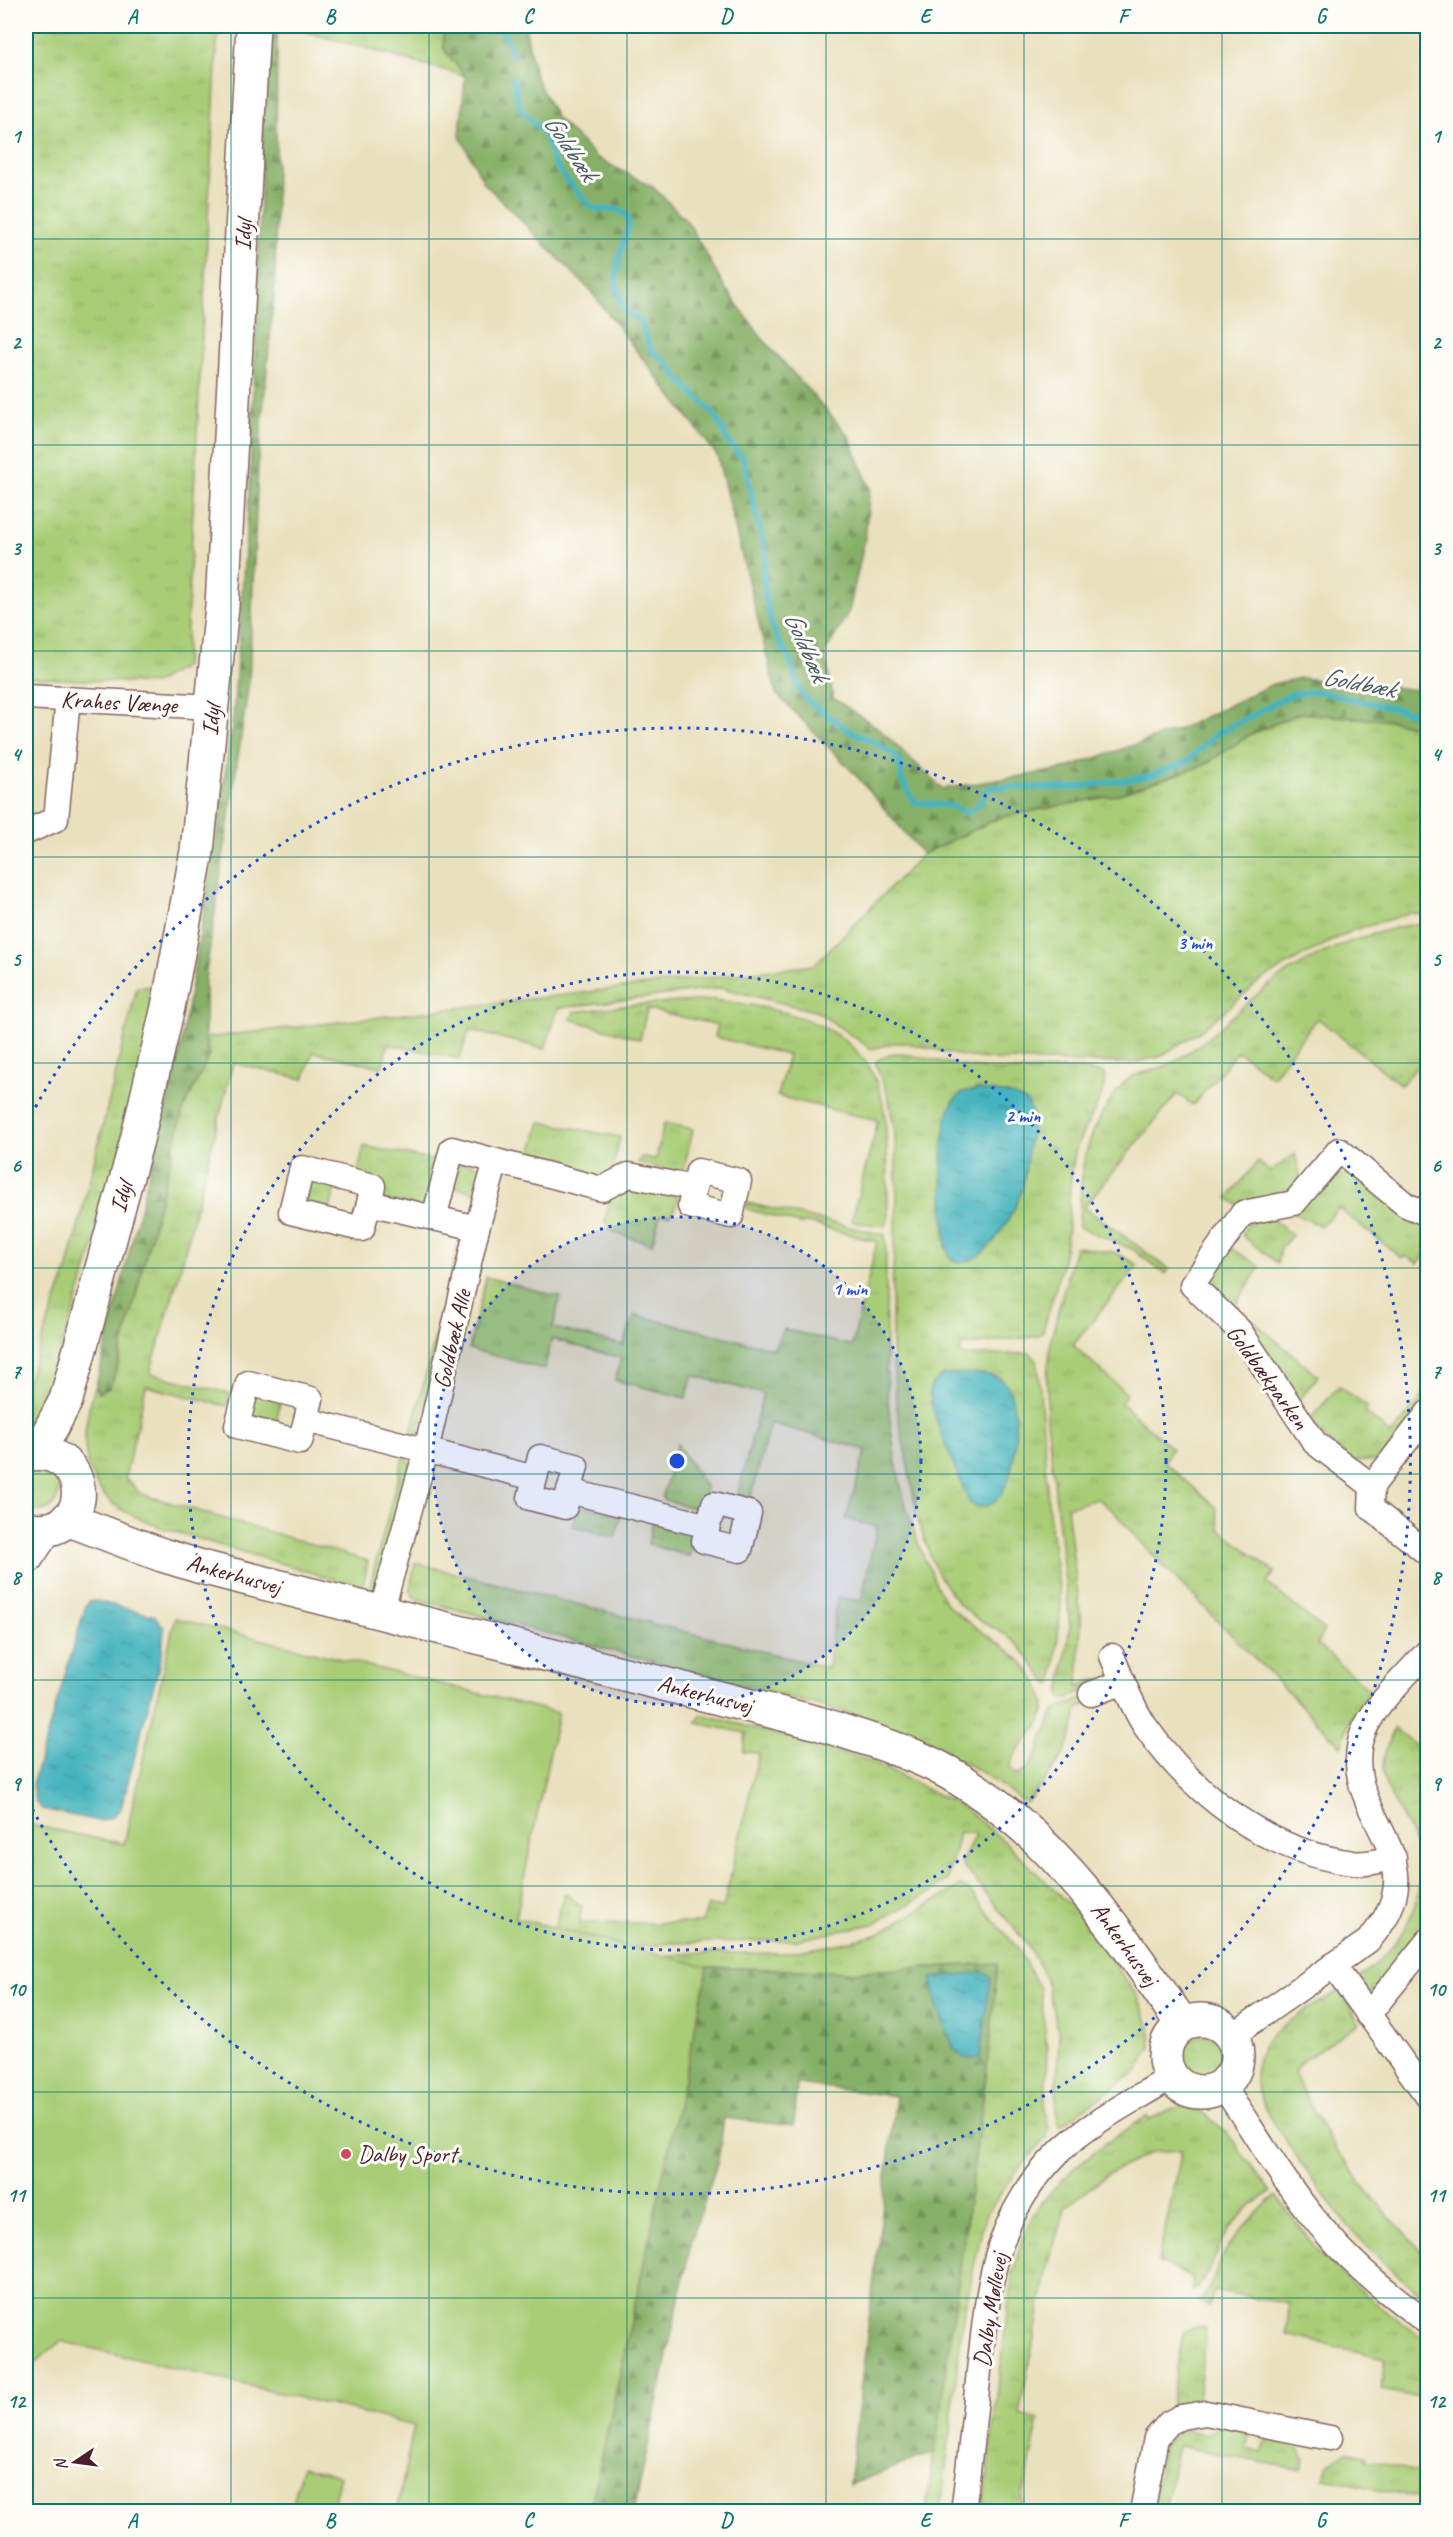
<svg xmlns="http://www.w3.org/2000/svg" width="1453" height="2537" font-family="Caveat,sans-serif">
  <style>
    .grass { fill: url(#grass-tufts); stroke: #7a7651; stroke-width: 1.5 }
    .forest { fill: url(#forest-firs); stroke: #68684a; stroke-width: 1.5 }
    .garden { fill: #a9cd77; stroke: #7a7651; stroke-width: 1.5 }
    .water { fill: url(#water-ripples); stroke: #476a74; stroke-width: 1.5 }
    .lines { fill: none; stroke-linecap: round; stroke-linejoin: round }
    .stream { stroke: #44b4be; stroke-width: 6 }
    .street-casing { stroke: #82635e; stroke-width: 27 }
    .secondary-casing { stroke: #82635e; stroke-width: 36 }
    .street { stroke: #fff; stroke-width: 24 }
    .secondary { stroke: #fff; stroke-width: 33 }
    .grid { fill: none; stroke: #0f766e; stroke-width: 1.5; stroke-opacity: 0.55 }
    .ring { fill: none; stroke: #1d4ed8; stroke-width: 3; stroke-dasharray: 3 6 }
    .poi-dot { fill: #d1495b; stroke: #fdfcf7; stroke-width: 2 }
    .labels { text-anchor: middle; stroke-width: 6; stroke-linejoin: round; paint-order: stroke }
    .street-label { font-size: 24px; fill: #4a1f2b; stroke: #fdfcf7 }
    .poi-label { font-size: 24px; fill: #4a1f2b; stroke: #fdfcf7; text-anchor: start }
    .water-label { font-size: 26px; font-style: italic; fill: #485b66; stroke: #fdfcf7 }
    .centre { fill: #1d4ed8; stroke: #fdfcf7; stroke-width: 3 }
    .ring-label { font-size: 18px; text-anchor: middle; font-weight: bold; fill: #1d4ed8; stroke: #fdfcf7; stroke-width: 6; stroke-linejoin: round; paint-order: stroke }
    .neatline { fill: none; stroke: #0f766e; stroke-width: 2 }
    .grid-label { font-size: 20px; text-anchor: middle; font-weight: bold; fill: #0f766e }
  </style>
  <defs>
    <pattern id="grass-tufts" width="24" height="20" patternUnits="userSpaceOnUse" patternTransform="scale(1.5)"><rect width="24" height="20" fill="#a9cd77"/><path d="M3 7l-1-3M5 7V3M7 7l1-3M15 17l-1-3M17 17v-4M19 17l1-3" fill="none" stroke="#93b067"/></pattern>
    <pattern id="forest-firs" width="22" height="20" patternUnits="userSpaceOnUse" patternTransform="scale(1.5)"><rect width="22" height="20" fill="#86b068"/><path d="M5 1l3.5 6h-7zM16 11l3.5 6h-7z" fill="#708f56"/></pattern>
    <pattern id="water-ripples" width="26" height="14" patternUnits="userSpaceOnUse" patternTransform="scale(1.5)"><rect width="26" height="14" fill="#44b4be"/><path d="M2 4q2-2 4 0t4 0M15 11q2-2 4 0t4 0" fill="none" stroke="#3b929b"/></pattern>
  </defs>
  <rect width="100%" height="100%" fill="#fdfcf7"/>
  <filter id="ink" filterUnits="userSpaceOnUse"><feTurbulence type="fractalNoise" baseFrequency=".0167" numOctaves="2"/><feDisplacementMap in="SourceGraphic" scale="12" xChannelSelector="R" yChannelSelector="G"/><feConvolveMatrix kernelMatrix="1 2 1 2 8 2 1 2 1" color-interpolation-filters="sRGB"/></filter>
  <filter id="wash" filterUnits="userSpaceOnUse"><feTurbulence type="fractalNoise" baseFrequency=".008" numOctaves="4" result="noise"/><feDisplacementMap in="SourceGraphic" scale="24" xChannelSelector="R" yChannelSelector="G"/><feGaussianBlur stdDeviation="1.35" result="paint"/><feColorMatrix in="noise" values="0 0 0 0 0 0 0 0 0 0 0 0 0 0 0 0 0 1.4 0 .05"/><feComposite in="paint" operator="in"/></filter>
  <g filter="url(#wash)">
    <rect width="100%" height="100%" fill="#e9e0bd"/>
    <g class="grass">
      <path d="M26,26H218L185,666L154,684L26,677Z"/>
      <path d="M274,26H443L444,49L465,76L296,29L277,33Z"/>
      <path d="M1300,713L1393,721L1427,730V915L1410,913L1351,931L1304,955L1261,980L1202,1030L1159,1057L1131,1063L998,1060L962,1056L908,1043H894L871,1049L818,1012L722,988L558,1008L545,1049L469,1030L460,1059L388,1044L382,1067L313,1052L304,1079L233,1063L178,1278L150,1373L231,1394L227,1406L146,1386L125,1478L141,1494L368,1561L364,1582L359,1587L156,1526C139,1518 116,1510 104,1495C77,1460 83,1423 96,1385L98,1393L118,1365L183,1110L209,1056L205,1038L814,965L923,854L1001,817L1116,795L1204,765L1251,734Z"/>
      <path d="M1420,923L1427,925V1076L1417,1067L1401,1085L1317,1018L1272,1077L1238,1051L1193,1105L1177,1094L1084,1207L1169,1269L1166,1274L1132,1249L1079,1227C1080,1172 1082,1140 1115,1094C1132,1069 1141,1076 1165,1066C1174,1063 1184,1055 1192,1050C1220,1031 1242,1005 1269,985C1312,953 1367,932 1420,923Z"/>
      <path d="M137,987H150L159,992L130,1128L67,1334L37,1413L26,1430V1384L68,1268Z"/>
      <path d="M714,1000C784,1008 873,1025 884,1110C889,1146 887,1184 888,1220L885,1226L853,1222L852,1219L878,1121L777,1096L788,1055L715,1037L718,1025L647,1009L640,1039L570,1019L574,1012L630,1005Z"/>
      <path d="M895,1053C918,1055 940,1063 963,1066C979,1069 997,1070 1013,1071C1043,1072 1076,1064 1104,1074C1109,1093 1084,1126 1077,1146C1069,1172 1070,1201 1068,1228C1065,1263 1052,1298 1043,1331L1038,1336L961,1346L960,1353L964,1356L1030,1353L1038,1364L1049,1513L1061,1605L1053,1684L1049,1685L1020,1647L1006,1635L973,1616L959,1604L945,1585L933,1564L919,1524L897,1409L892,1348V1290L897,1202L895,1132L888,1095L876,1065L877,1060Z"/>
      <path d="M540,1122L620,1137L612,1172L597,1180L529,1161Z"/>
      <path d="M664,1123L693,1129L684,1169L677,1173L637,1162L642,1157L656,1159Z"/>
      <path d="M364,1146L443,1162L429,1204L422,1208L381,1199L358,1173Z"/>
      <path d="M1295,1154L1301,1178L1290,1193L1238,1205L1228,1198L1258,1161L1270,1172Z"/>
      <path d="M459,1161L486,1168L480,1193L453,1187Z"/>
      <path d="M1347,1168L1427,1223V1252L1418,1263L1405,1256L1402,1258L1338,1208L1321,1226L1293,1213L1331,1172Z"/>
      <path d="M310,1180L335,1186L330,1211L304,1206Z"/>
      <path d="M637,1182L678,1197L675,1209L669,1215H660L652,1244L612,1232L605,1221L611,1196Z"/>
      <path d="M747,1203L885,1235C887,1271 885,1308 886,1344C886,1419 896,1498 928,1566C934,1578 938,1593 946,1603C950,1609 958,1613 963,1618C995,1643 1032,1657 1044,1700C1051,1727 1006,1751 1011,1771L1018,1775L1029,1768L1038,1751L1053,1713L1061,1707L1089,1697L1090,1703L1078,1708C1071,1754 1055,1768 1026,1803L978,1770L924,1741L857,1716L414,1598L410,1590L415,1563L828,1668L837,1597L861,1601L877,1527L846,1519L866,1450L770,1423L750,1501L737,1498L763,1394L693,1375L686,1398L615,1380L621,1358L552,1339L544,1369L469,1349L486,1277L560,1297L553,1328L623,1345L635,1315L774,1349L783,1329L852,1346L877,1242L808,1223L799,1224L747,1209Z"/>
      <path d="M1271,1218L1292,1235L1281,1248L1277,1263L1242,1235L1249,1222Z"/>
      <path d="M460,1239L465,1248L418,1434L410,1437Z"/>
      <path d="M1075,1247L1114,1252L1138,1265L1073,1345L1127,1394L1121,1403L1172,1449L1164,1462L1216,1507L1220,1529L1275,1572L1267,1583L1324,1630L1317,1644L1371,1691L1350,1719L1341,1746L1144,1546L1113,1511L1098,1499L1067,1507L1081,1620L1078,1686L1097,1679L1103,1680L1069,1698L1063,1699L1060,1695L1070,1626L1047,1419V1376L1051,1339Z"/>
      <path d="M1230,1247L1260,1267L1235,1305L1318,1376L1299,1401L1215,1296L1211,1269Z"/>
      <path d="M1339,1386L1367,1406L1364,1411L1391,1435L1427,1391V1401L1380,1460L1352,1462L1322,1437L1310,1419Z"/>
      <path d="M255,1392L281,1399L275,1427L248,1419Z"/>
      <path d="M677,1444L706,1488L702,1508L697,1509L662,1499Z"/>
      <path d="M404,1454L411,1464L377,1590L369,1589Z"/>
      <path d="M33,1469C74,1465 62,1527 26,1507V1473Z"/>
      <path d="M578,1505L621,1515L615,1537L573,1526Z"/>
      <path d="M662,1519L697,1533L689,1556L648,1544L652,1524Z"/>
      <path d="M702,1714L871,1761L964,1808L1006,1843L1077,1912L1138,1997L1150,2028L1151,2048L1137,2071L1060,2126L1056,2112L1059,2034L1046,1980L1028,1945L961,1863L975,1834L959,1832L948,1878L930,1893L873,1924L797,1940L673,1943L545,1959L565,1893L581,1906L580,1923H702L708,1906L723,1908L759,1753L743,1752L746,1733L696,1723Z"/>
      <path d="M1394,1728L1427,1755V1934L1368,1997L1355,1980C1400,1950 1433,1899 1414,1843C1398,1794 1366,1787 1394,1728Z"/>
      <path d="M960,1886L969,1890L1018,1949L1040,1989L1047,2049L1045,2112L1049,2129L1047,2137L1016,2172L985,2216L963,2317L941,2511H926L997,1963L848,1972L708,1967L638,1958L696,1953H785L833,1945L876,1935Z"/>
      <path d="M1340,1990L1360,2023L1301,2062L1294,2072C1329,2149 1369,2197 1427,2256V2297C1373,2261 1333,2210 1297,2157C1280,2133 1263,2111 1256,2082C1254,2075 1257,2062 1259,2055C1267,2028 1317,2005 1340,1990Z"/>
      <circle cx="1204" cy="2057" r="21"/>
      <path d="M1182,2106L1203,2112L1228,2134L1271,2192C1254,2203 1237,2217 1226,2234C1213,2253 1212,2279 1192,2291L1194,2278L1158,2262L1182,2150L1152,2152L1106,2175L1065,2208L1049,2262L1019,2414L1039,2419L1020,2511H983L1012,2274C1019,2250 1025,2224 1040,2205C1068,2167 1108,2141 1147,2116L1149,2120L1168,2110Z"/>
      <path d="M1276,2195L1324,2259L1372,2300L1427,2342V2399L1381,2390L1385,2358L1287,2335L1289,2304L1214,2290L1209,2307L1199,2302C1213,2287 1216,2269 1225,2252C1238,2229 1257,2213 1276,2195Z"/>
      <path d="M1194,2327L1206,2328L1198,2401L1188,2407L1171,2404L1183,2332Z"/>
      <path d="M1224,2423L1249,2434L1246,2448L1262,2453L1267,2439L1271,2436L1293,2439L1305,2459L1302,2470L1178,2446L1165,2511L1151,2512L1164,2443L1185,2429L1207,2435Z"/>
      <path d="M1347,2451L1366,2455V2459L1427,2473V2499L1324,2478L1328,2464Z"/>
    </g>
    <g class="forest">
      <path d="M443,26H525L535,76L556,117L597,158L653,187L687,221L726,289L761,337L849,436L870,488L865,539L849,611L825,653L833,698L877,727L943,789L1064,769L1178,730L1273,684L1300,678L1427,691V730L1393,721L1300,713L1251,734L1204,765L1116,795L1001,817L923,854L854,773L776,693L717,455L589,289L484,183L460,136L465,76L444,49Z"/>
      <path d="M277,33L275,284L258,464L249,682L205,979V1038L209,1056L183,1110L118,1365L110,1388L98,1393L96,1385L181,1045L214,851L233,719L250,482L266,43Z"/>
      <path d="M998,1963L986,2076L935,2452L849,2485L896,2096L797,2084L794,2126L724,2118L718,2160L691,2242L634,2511L590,2512L708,1967L848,1972Z"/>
    </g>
    <g class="garden">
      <path d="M175,1618L558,1713L516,1918L708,1967L590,2511H397L414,2425L61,2341L32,2365L26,2362V1824L124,1844Z"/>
      <path d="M302,2467L340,2476L331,2511H291Z"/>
    </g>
    <g class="water">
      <path d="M978,1090C993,1092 1015,1092 1027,1103C1037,1114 1030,1135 1028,1148C1026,1162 1026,1176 1022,1189C1016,1211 988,1261 963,1262C959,1262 954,1260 950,1258L946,1246C944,1214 934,1119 957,1097C963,1090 970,1091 978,1090Z"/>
      <path d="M943,1375C960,1374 987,1370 1002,1380C1025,1394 1021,1526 970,1504C963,1485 925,1403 930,1388C932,1382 938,1379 943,1375Z"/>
      <path d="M97,1601L155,1616L164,1628L162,1654L121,1808L112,1817L100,1821L42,1809L35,1801L32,1785L85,1608L89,1602Z"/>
      <path d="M983,1972L991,1978L980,2057L973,2059L964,2058L954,2049L938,2009L931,1978Z"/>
    </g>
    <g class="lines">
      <g class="stream">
        <path d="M495,26L506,38L512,55"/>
        <path d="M513,79L520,109L542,131L548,143L553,161L562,174L591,207L603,210L618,209L627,216L629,225L619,258L616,278L619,297L625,310L639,320L651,350L669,364L678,378L715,415L729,443L743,458L766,556L763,575L766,601L772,626L779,642L789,657L800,691L808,701L852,733L865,737L895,755L901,767V778L914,802L952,806L966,813L980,804L987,789L992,787L1072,788L1150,776L1188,761L1215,735L1290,695L1317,691L1428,716"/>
      </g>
    </g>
  </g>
  <g filter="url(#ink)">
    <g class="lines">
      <defs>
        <g id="street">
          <path d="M26,697L213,707"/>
          <path d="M26,832L56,819L68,699"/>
          <path d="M369,1203L362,1229L291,1212L302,1168L373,1186L369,1203L477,1228"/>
          <path d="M434,1218L452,1149L496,1161"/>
          <path d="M1428,1413L1372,1486L1371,1508L1428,1554"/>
          <path d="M306,1420L311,1399L248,1383L237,1426L300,1442L306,1420L535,1478L540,1457L576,1466L565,1507L530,1498L535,1478"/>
          <path d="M1372,1486L1315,1443L1239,1330L1192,1285L1243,1213L1294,1203L1339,1150L1406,1205L1428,1214"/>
          <path d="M569,1491L708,1526L704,1541L740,1550L749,1513L714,1504L708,1526"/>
          <path d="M381,1613L426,1451L477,1228L496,1161L602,1189L629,1175L694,1188L690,1206L731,1216L739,1181L698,1171L694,1188"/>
          <path d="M1112,1656C1122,1679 1131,1705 1145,1726C1193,1795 1268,1852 1353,1863C1366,1865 1381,1860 1394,1858"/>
          <path d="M1091,1694L1123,1682"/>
          <path d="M1333,1965L1428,2097"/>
          <path d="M1368,2015L1428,1941"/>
          <path d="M1232,2036L1368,1941C1443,1858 1343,1820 1360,1742C1367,1711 1407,1675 1428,1651"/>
          <path d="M1223,2086C1257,2136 1288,2190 1328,2235C1357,2269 1392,2296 1428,2323"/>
          <path d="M963,2512C969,2465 974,2418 979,2371C989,2283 993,2216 1061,2150C1092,2121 1135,2100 1171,2077"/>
          <path d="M1142,2512L1156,2438L1169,2423L1181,2417L1206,2413L1330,2438"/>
        </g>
        <g id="secondary">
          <path d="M38,1453L66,1400L137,1140L168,1007L197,851L222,606L253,26"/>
          <path d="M26,1455C81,1443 97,1514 53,1528C44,1530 34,1531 26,1527"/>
          <path d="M67,1519L162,1555L205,1568L818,1723C857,1736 897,1747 934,1765C1045,1821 1114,1925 1183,2025"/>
          <path d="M26,1558L45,1530"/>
          <circle cx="1201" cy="2056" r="36"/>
        </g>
      </defs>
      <use href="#street" class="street-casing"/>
      <use href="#secondary" class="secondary-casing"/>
      <use href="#street" class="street"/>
      <use href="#secondary" class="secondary"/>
    </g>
  </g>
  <path class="grid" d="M231,26V2512M429,26V2512M627,26V2512M826,26V2512M1024,26V2512M1222,26V2512M26,239H1428M26,445H1428M26,651H1428M26,857H1428M26,1063H1428M26,1268H1428M26,1474H1428M26,1680H1428M26,1886H1428M26,2092H1428M26,2298H1428"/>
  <circle cx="677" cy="1461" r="244" fill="#1d4ed8" fill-opacity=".12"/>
  <g class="ring">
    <circle cx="677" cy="1461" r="244"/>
    <circle cx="677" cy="1461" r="489"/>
    <path d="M27 1123A733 733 0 1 1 27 1799"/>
  </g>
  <circle class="poi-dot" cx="346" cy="2154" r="6"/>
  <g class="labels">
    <g class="street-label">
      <text transform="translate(243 235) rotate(-87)" y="8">Idyl</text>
      <text transform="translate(119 702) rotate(3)" y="8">Krahes Vænge</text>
      <text transform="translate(211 720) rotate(-84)" y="8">Idyl</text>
      <text transform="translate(121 1197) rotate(-75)" y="8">Idyl</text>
      <text transform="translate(452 1339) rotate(-77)" y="8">Goldbæk Alle</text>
      <text transform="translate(1268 1377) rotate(54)" y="8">Goldbækparken</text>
      <text transform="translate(234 1574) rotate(15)" y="8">Ankerhusvej</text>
      <text transform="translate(705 1694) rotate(14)" y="8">Ankerhusvej</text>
      <text transform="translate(1125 1944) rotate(54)" y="8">Ankerhusvej</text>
      <text transform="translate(990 2310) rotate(-81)" y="8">Dalby Møllevej</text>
    </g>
    <g class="poi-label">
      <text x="358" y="2162">Dalby Sport</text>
    </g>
    <g class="water-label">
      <text transform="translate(571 147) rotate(56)" y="9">Goldbæk</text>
      <text transform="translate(807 646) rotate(66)" y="9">Goldbæk</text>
      <text transform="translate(1359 682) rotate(11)" y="9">Goldbæk</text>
    </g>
  </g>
  <circle cx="677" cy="1461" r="9" class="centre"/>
  <g class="ring-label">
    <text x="1195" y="949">3 min</text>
    <text x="1023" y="1122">2 min</text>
    <text x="850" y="1295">1 min</text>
  </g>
  <rect width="1453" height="2537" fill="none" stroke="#fdfcf7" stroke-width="66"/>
  <g transform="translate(75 2462) rotate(257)" stroke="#fdfcf7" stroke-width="4.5" paint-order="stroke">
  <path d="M0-4.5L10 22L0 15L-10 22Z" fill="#4a1f2b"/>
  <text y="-9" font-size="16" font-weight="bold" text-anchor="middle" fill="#4a1f2b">N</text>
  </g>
  <rect x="33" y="33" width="1387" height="2471" class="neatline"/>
  <g class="grid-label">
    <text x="132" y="23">A</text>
    <text x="330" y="23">B</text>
    <text x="528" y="23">C</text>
    <text x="726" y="23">D</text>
    <text x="925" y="23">E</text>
    <text x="1123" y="23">F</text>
    <text x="1321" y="23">G</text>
    <text x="16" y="143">1</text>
    <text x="1436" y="143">1</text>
    <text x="16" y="349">2</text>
    <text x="1436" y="349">2</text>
    <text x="16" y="555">3</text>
    <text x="1436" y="555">3</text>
    <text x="16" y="761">4</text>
    <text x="1436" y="761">4</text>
    <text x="16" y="966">5</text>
    <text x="1436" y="966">5</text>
    <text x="16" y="1172">6</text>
    <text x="1436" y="1172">6</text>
    <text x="16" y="1378">7</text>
    <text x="1436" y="1378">7</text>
    <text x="16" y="1584">8</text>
    <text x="1436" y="1584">8</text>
    <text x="16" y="1790">9</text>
    <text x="1436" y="1790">9</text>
    <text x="16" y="1996">10</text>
    <text x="1436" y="1996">10</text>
    <text x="16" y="2202">11</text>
    <text x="1436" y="2202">11</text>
    <text x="16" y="2408">12</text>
    <text x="1436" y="2408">12</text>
    <text x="132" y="2527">A</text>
    <text x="330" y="2527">B</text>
    <text x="528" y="2527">C</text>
    <text x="726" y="2527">D</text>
    <text x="925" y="2527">E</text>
    <text x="1123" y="2527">F</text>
    <text x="1321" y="2527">G</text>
  </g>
</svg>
